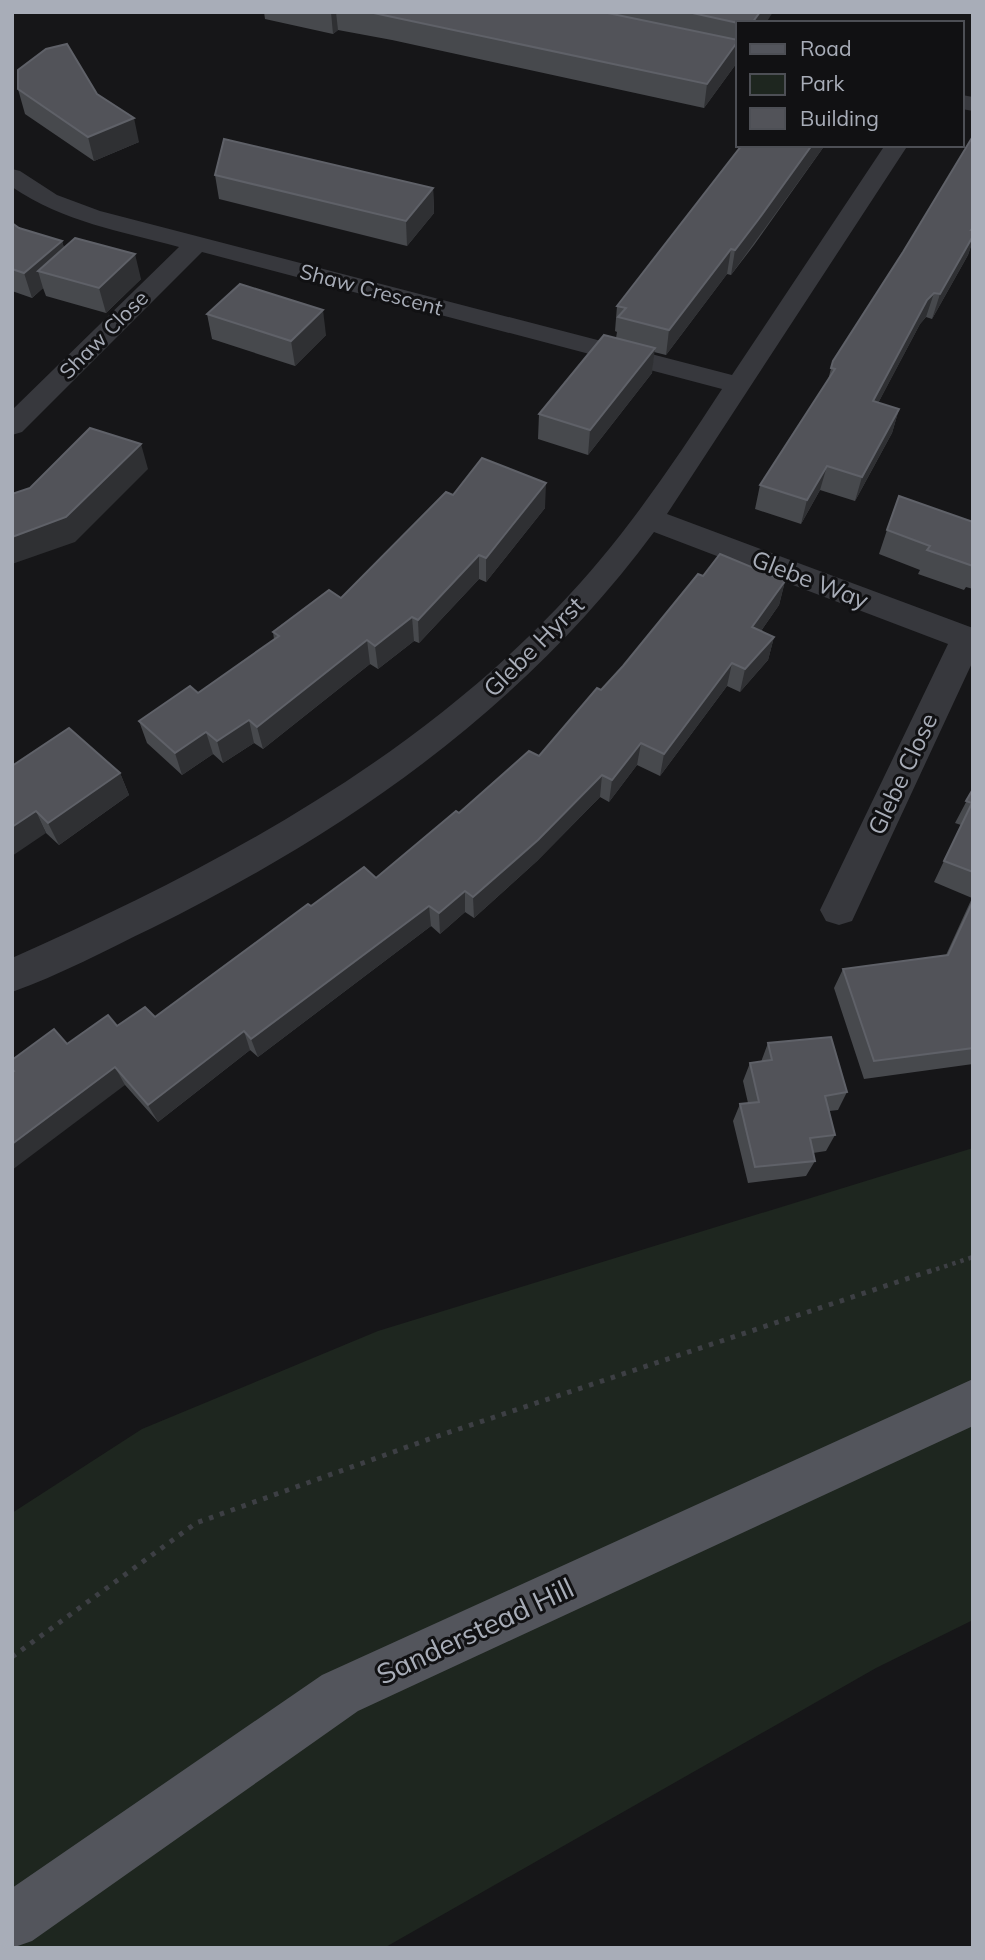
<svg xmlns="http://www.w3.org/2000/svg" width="985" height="1960" font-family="Mulish,sans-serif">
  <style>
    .green { fill: #1e261f }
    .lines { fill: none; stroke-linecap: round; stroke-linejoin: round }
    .path-far1 { stroke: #3d3f44; stroke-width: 4.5; stroke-dasharray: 3.5 5; stroke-linecap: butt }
    .path { stroke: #3d3f44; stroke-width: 5; stroke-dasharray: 4.5 7; stroke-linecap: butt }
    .minor { fill: #37383d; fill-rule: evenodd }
    .major { fill: #53555c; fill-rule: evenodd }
    .wall { fill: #47494d }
    .shaded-wall { fill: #2f3033 }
    .building { fill: #525359; stroke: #5f6168; stroke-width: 2 }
    .labels { text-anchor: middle; stroke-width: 6; stroke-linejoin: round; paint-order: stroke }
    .far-street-label { font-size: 21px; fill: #a8adb8; stroke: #111113 }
    .street-label { font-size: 24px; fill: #a8adb8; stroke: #111113 }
    .near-street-label { font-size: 28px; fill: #a8adb8; stroke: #111113 }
  </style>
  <rect width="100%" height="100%" fill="#161618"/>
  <path class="green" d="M973,1148V1620L876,1668L384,1948H12V1513L142,1429L378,1331Z"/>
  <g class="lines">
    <path class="path-far1" d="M928,1272L973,1257"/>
    <path class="path" d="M12,1657L196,1523L435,1437L933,1270"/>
    <g class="minor">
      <path d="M962,95L973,97V111L962,109Z"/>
      <path d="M885,145H908L667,514L973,628V661L852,921L839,925L826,921L820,910L948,644L654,532C523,709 348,831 152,928C106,950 60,975 12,992V958C211,869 405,767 557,608C621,542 672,466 722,389L202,252L22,432L12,435V410L179,247C120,231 64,222 12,187V169L20,171L57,195L100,211L732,375Z"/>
    </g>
    <path class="major" d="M973,1379V1426L358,1711L32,1941L12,1948V1888L322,1675Z"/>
  </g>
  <g class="wall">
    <path d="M264,12H773L738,23V47L736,64L704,108L392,40L338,30L333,34L265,19Z"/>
    <path d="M18,89L97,94L139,142L94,161L25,114Z"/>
    <path d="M973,136V240L968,255L932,319L926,317L920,324L878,403L899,409L892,433L855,501L820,490L801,524L755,509L760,485L828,380L833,361L903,252Z"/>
    <path d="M742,145H825L754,245L731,275L727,274L666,355L654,352L652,373L588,455L538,439L539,414L616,338L617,332L615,331L617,306Z"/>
    <path d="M215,175L433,188L434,213L407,246L219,199Z"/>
    <path d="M12,223L19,228L62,241L64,248L141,279L106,313L46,296L43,288L32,298L12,291Z"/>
    <path d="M207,314L326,335L295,366L212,339Z"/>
    <path d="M453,495L545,508L486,582L479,579L419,643L414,641L378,669L370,664L263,749L254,743L223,763L213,754L182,775L147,743L139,721L198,693L274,639L273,632L341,598Z"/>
    <path d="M973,522V589L966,587L964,590L918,574L920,570L879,554L887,530Z"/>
    <path d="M703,576L785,581L779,605L761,631L774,637L768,660L740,692L727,686L660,776L637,765L609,802L600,797L537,861L474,918L465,912L440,934L431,926L258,1057L250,1050L158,1122L125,1085L14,1071L12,1069L67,1044L117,1026L155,1017L311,906L376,878L459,813L539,756L623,666Z"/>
    <path d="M12,766L120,773L129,795L59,845L46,833Z"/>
    <path d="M973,789V1064L864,1079L834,988L843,969L946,955L972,898L934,882L961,825L955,823Z"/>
    <path d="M768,1043L847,1092L838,1110L829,1111L835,1135L826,1151L813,1153L815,1161L806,1176L748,1183L733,1121L740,1104L748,1103L743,1081L750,1063L761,1062Z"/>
  </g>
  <g class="shaded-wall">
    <path d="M331,12H336L338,30L333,34Z"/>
    <path d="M760,12H773L766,23H752Z"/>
    <path d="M738,41L736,64L704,108L707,84Z"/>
    <path d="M134,118L139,142L94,161L88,137Z"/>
    <path d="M812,145H825L731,275L735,250Z"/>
    <path d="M433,188L434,213L407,246L406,221Z"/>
    <path d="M973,227V240L968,255L932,319L940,294Z"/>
    <path d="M62,241L69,265L38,271L43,288L32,298L24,273Z"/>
    <path d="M731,249L727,274L666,355L669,330Z"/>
    <path d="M135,254L141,279L106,313L99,288Z"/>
    <path d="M934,293L926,317L920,324L866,426L873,401L927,300Z"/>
    <path d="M323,310L326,335L295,366L291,341Z"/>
    <path d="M655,348L652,373L588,455L590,430Z"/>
    <path d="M899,409L892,433L855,501L862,477Z"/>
    <path d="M141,444L148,469L75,542L12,564V537Z"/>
    <path d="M827,466L820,490L801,524L807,500Z"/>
    <path d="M546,483L545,508L486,582V558Z"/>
    <path d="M479,555V579L419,643L418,620Z"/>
    <path d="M785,581L779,605L747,651L752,627Z"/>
    <path d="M412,617L414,641L378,669L375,646Z"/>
    <path d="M774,637L768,660L740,692L745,669Z"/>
    <path d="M367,640L370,664L263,749L257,727Z"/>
    <path d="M732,663L727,686L660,776L664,754Z"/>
    <path d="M249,720L254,743L223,763L217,741Z"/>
    <path d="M206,732L213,754L182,775L175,753Z"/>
    <path d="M641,743L637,765L609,802L612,780Z"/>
    <path d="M120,773L129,795L59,845L48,823Z"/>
    <path d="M602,775L600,797L537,861L474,918L473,897Z"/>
    <path d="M36,811L46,833L12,856V827Z"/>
    <path d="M465,891V912L440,934L439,913Z"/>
    <path d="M429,906L431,926L258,1057L251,1039Z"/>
    <path d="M244,1031L250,1050L158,1122L148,1105Z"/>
    <path d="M115,1067L125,1085L12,1170V1144Z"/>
  </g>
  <g class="building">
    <path d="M369,12H603L738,40V41L707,84Z"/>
    <path d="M688,12H760L752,23H738Z"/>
    <path d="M67,44L97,94L134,118L88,137L18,89V70L46,49Z"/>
    <path d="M973,136V227L971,230H973V236L940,294L934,293L927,300L873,401L899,409L862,477L827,466L807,500L760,485L835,369L831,368L833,361L903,252Z"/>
    <path d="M224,139L433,188L406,221L215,175Z"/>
    <path d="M742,145H812L758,220L735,250L731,249L669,330L618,317L626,308L617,306Z"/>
    <path d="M12,223L19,228L62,241L24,273L12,269Z"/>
    <path d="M75,238L135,254L99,288L38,271Z"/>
    <path d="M240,284L323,310L291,341L207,314Z"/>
    <path d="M604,335L655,348L590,430L539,414Z"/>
    <path d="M90,428L141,444L66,517L12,537V494L30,488Z"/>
    <path d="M482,458L546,483L486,558L479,555L418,620L412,617L375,646L367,640L257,727L249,720L217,741L206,732L175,753L139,721L190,686L198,693L279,636L273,632L329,590L341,598L446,492L453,495Z"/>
    <path d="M899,496L973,522V566L927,550L930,546L887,530Z"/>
    <path d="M720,554L785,581L752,627L774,637L745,669L732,663L664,754L641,743L612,780L602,775L538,840L473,897L465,891L439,913L429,906L251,1039L244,1031L148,1105L115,1067L12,1144V1072L14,1071L12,1068V1060L54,1029L67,1044L108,1015L117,1026L145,1007L155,1017L308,904L311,906L364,867L376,878L456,811L459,813L529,751L539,756L597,688L601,690L623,666L698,574L703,576Z"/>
    <path d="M69,728L120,773L48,823L36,811L12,827V766Z"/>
    <path d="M973,789V872L944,861L972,803L966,801Z"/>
    <path d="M973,901V1048L874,1061L843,969L948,955Z"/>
    <path d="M831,1037L847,1092L825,1096L835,1135L810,1138L815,1161L755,1167L740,1104L759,1102L750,1063L772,1060L768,1043Z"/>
  </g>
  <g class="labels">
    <g class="far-street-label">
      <text transform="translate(371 290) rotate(15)" y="7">Shaw Crescent</text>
      <text transform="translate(104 335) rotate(-45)" y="7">Shaw Close</text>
    </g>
    <g class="street-label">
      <text transform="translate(810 580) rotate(21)" y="8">Glebe Way</text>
      <text transform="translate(534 647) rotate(-45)" y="8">Glebe Hyrst</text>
      <text transform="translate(903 774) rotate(-65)" y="8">Glebe Close</text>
    </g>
    <g class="near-street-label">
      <text transform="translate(475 1631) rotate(-25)" y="10">Sanderstead Hill</text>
    </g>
  </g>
  <rect width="985" height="1960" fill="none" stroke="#a8adb8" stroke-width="28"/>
  <rect x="736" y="21" width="228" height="126" fill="#111113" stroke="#4d4f55" stroke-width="2"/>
  <rect x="750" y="44" width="35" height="10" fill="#53555c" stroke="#4d4f55" stroke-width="2"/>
  <text x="800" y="56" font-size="21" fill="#a8adb8">Road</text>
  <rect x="750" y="74" width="35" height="21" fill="#1e261f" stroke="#4d4f55" stroke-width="2"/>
  <text x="800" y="91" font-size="21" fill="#a8adb8">Park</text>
  <rect x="750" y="108" width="35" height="21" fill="#525359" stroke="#4d4f55" stroke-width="2"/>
  <text x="800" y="126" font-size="21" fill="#a8adb8">Building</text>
</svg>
